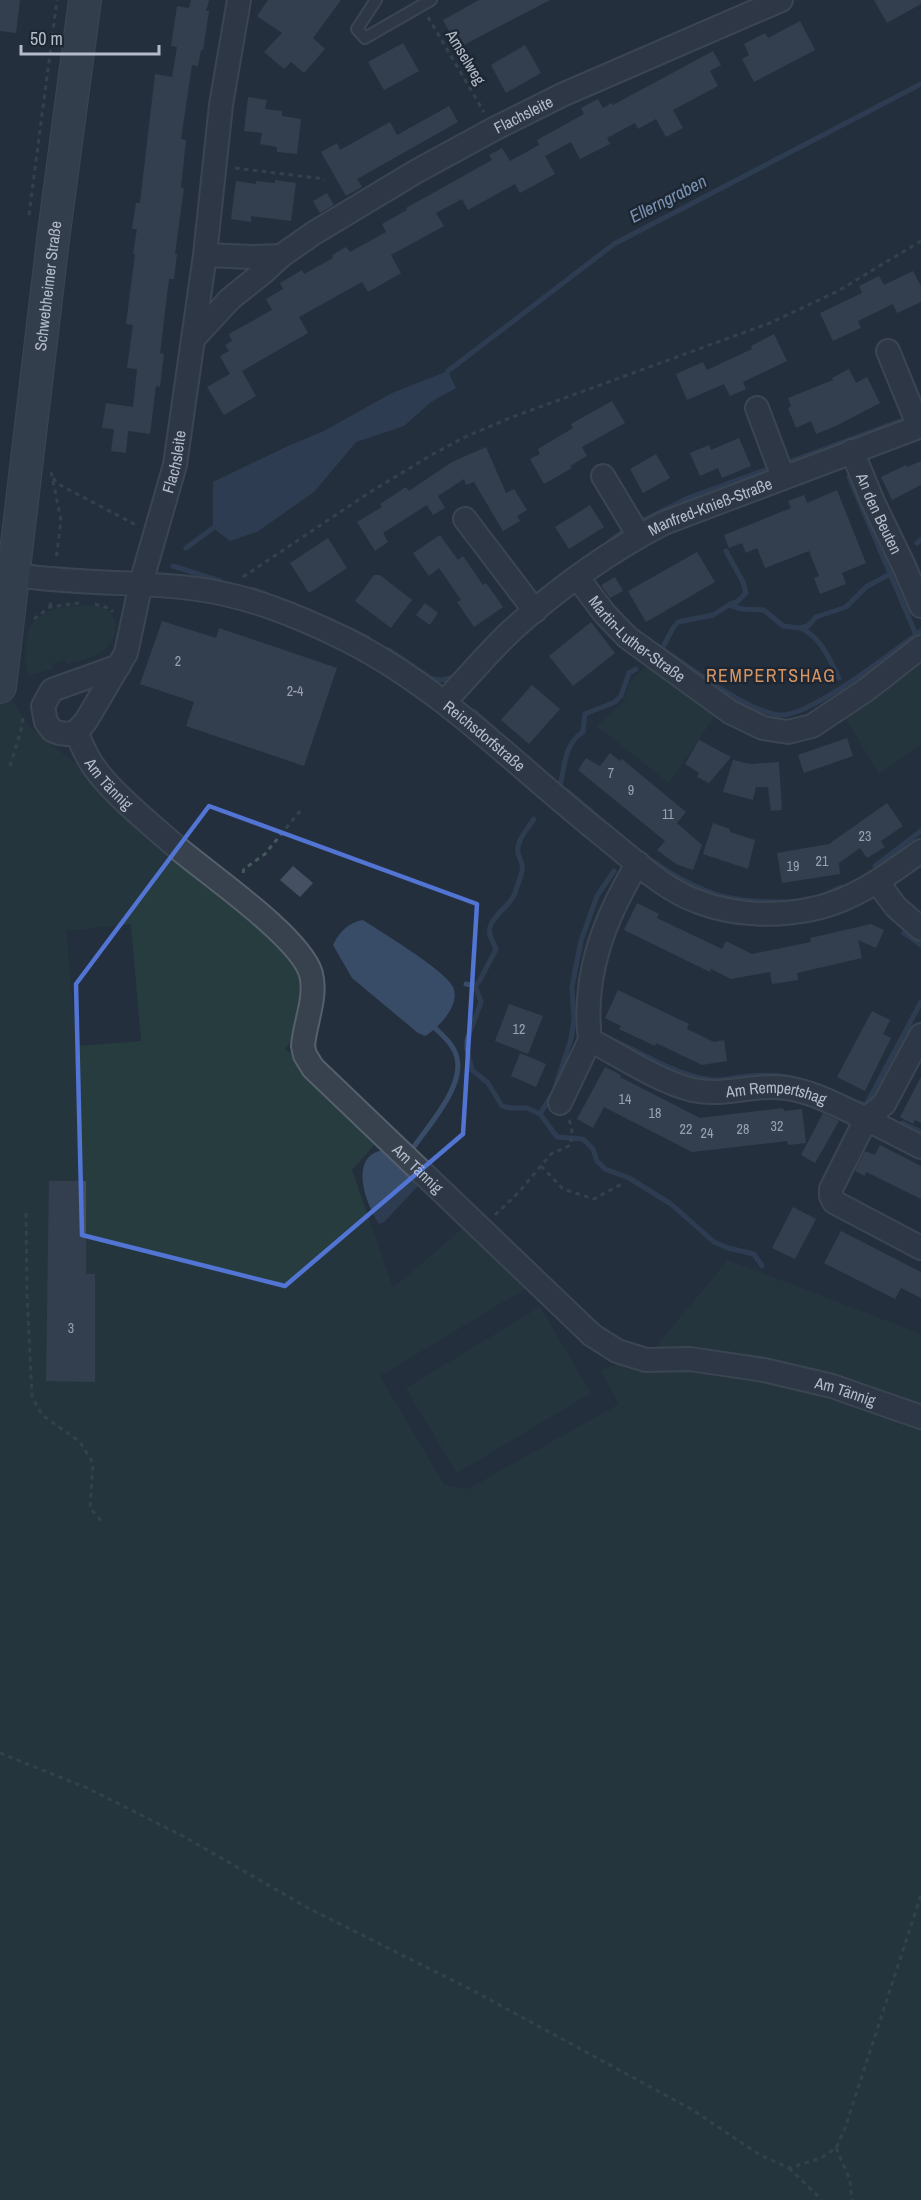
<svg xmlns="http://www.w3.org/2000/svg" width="921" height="2200" font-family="'Archivo Narrow',sans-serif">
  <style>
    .green { fill: #263c3f; fill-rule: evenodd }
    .water { fill: #394c67 }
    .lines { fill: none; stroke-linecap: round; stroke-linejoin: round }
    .stream { stroke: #394c67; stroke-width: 5 }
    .building { fill: #455162 }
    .service-casing { stroke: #565f6c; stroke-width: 14 }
    .minor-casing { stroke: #565f6c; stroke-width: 26 }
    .secondary-casing { stroke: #565f6c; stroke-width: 34 }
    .path { stroke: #44595c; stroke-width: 3; stroke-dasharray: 4.5 4.5; stroke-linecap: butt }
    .service { stroke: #38414e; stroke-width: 10 }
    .minor { stroke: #38414e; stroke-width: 22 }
    .secondary { stroke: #465061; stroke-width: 32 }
    .marked { fill: none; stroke: #5274d3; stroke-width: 4.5; stroke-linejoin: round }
    .labels { text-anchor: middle; stroke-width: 5; stroke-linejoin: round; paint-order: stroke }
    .number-label { font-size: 14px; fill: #98a1af }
    .street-label { font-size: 16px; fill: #b4bcc9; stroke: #1d2633 }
    .water-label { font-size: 18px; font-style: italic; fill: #7c92b1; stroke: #1d2633 }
    .neighbourhood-label { font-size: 18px; letter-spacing: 1.5px; fill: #d59563; stroke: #1d2633 }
  </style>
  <rect width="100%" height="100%" fill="#242f3e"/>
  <g class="green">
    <path d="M79,606C87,606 96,605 103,608C122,616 117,641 103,651C93,659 79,660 67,664L65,660L51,664L53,669L30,675C25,669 26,660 26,652C26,615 46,608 79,606Z"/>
    <path d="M654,658L721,707L669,783L597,726L624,701L629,683Z"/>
    <path d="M919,662H921V744L879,774L844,715Z"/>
    <path d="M0,683L29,726L124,803L270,928L304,978L296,1035L285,1049L302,1061L378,1141L352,1170L393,1288L463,1228L528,1287L380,1376L444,1485L468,1489L619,1404L600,1370L649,1355L728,1260L921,1334V2200H0ZM131,924L141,1041L77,1046L66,931Z"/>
    <path d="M540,1307L591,1393L457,1473L406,1388Z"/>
  </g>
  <g class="water">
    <path d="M448,371L456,388L431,402L404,426L356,442L314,492L257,532L230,541L213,528V482L288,446L324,431L392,393Z"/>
    <path d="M363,920C381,932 445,970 453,987C461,1004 439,1028 425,1036L418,1033L352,978L333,945C340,931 348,923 363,920Z"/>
    <path d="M384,1150L418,1186L384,1222L379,1224C365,1203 348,1155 384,1150Z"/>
  </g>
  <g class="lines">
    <g class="stream">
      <path d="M448,371L614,244L921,84"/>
      <path d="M789,462L900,421"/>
      <path d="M849,477L917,637"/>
      <path d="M644,520L688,498L765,470"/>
      <path d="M610,541L621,533"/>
      <path d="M917,543L921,540"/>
      <path d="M186,548L213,528"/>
      <path d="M726,551L743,582L746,593L737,602L730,604"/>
      <path d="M173,566L220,581"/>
      <path d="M251,589L266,594"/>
      <path d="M345,627L368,638"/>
      <path d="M801,628C821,638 829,658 839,678"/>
      <path d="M655,644C686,664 745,711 779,715C809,718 894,651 921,631"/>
      <path d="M662,649L673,628L678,622L713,615L729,605L742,609L764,610L783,626L800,628L808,626L816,617L846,607L866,587L892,573"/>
      <path d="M389,650L432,679L441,680L451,678"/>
      <path d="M475,712L496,731"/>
      <path d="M560,786C565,766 564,744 583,732L585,714L615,702L621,696L629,673L636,669"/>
      <path d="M567,791C611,827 654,871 707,891C731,901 759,902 785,902"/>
      <path d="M875,866L921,831"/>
      <path d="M826,894L841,887"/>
      <path d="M904,933L921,945"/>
      <path d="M466,984L475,986"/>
      <path d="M475,986L481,1002L467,1040V1049L472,1070L488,1083L502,1106L510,1108H527L540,1114L557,1137L583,1139L593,1149L597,1161L605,1169L629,1178L671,1204L714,1242L728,1248L754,1254L762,1266"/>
      <path d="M475,986L480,980L496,949C493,942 488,935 490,927C494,913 510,907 515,893C517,886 521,877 522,871C524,863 519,859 518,853C516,841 528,828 534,819"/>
      <path d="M610,1039C644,1053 675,1076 713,1080C722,1081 731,1078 740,1077C762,1074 783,1074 804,1081"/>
      <path d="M857,1102L866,1105L921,1002"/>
      <path d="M540,1114L554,1091L571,1039L574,1020L572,987L581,941L597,896L614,871"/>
      <path d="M902,1123L921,1132"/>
      <path d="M413,1148C428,1126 464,1087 457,1058C454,1045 444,1037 435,1028"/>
    </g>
  </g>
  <g class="building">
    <path d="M0,0H20L16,33L0,31Z"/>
    <path d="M191,0H209L206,11H209L203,50H201L198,66L192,65L181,139L186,140L181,188H184L175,254H177L174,279H169L162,337L160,353L164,354L160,387L156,386L150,434L128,431L126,453L111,451L114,429L102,428L106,403L133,407L137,369L127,368L133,325L126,324L135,254H133L137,229H132L136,203H140L155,74L172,77L177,47L171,46L177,6L189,8Z"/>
    <path d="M268,0H341L313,38L325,49L304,73L291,62L284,69L264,52L282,33L257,16Z"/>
    <path d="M479,0H550L458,48L443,20Z"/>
    <path d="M874,0H921V4L887,23Z"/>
    <path d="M800,21L815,50L754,82L742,59L749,55L744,44L765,33L768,38Z"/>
    <path d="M403,43L419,71L384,90L368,62Z"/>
    <path d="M525,45L541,73L506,93L491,65Z"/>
    <path d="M713,51L721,65L710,71L718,86L673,110L683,128L666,137L656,119L638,129L635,123L607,138L610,144L580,159L571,142L545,156L555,174L520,193L515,184L468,210L462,199L436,213L444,226L391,255L401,273L368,292L362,282L299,317L308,333L242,371L256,396L224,415L207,387L230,374L220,356L229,351L225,345L232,341L229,334L272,310L266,299L283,289L280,283L302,270L304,274L333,258L332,255L346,247L350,252L386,232L382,224L407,210L406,208L492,160L489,155L502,148L510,161L539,145L537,140L584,114L581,108L598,99L603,108L612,103L613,105Z"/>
    <path d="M248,97L267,100L265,109L282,111V116L301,119L297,154L277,152V147L260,144L262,133L244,131Z"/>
    <path d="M449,106L458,122L357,179L362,187L346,196L321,152L337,143L340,150L390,122L397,135Z"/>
    <path d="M275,180L296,183L291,221L251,216V222L231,219L236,181L256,184V181L275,183Z"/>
    <path d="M327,193L334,205L320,213L313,201Z"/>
    <path d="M913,271L921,286V302L897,313L893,304L858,321L861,328L833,341L820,313L862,293L859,286L879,276L884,285Z"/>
    <path d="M774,334L787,361L743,382L746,389L730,396L724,384L687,400L676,374L703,362L707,370L752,349L751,346Z"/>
    <path d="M849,369L856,383L867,377L880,403L836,426L816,434L811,421L796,428L788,408L791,406L788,398L833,380L832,378Z"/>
    <path d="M612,401L625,423L582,447L587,456L570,466L572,468L544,484L530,459L540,454L538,449L573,428L571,424Z"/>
    <path d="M739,438L751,466L722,478L718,468L700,476L690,453L709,445L711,450Z"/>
    <path d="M486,447L506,493L514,489L527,510L517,516L520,521L503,531L474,482L466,485L464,479L438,496L445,508L433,515L427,505L383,533L388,542L375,551L357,522L382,507L380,504L406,487L409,491L452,462Z"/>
    <path d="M656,454L670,478L643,493L630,469Z"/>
    <path d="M921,461V485L892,500L881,477L906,465L907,467Z"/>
    <path d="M837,490L866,563L842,573L846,584L820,594L814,578L819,576L809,551L765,568L757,548L746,553L742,543L729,548L724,535L791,508L788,501L804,495L807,503Z"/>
    <path d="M590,505L604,527L569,549L555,527Z"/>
    <path d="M440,535L458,560L463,556L483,585L486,583L503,607L474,627L457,602L461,600L439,568L429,576L413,553Z"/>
    <path d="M328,538L347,568L309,593L290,563Z"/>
    <path d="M697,552L715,582L646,622L628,591Z"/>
    <path d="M374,575H380L412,600L391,628L355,601Z"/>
    <path d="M615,577L623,591L610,598L601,585Z"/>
    <path d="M425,603L438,613L430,625L416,615Z"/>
    <path d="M162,621L216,638L219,628L337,668L304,766L186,726L194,702L140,684Z"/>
    <path d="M591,622L615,653L573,686L549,656Z"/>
    <path d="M532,685L560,709L529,744L501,720Z"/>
    <path d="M847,738L853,756L804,773L798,755Z"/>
    <path d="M699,740L731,757L709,783L697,777L699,773L685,764Z"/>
    <path d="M610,753L620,761L622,759L686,812L677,823L702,845L693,870L676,864L657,850L665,841L578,770L586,758L600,766Z"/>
    <path d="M733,760L750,764L779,762L782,810L771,811L768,787H756L753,800L723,792Z"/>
    <path d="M887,803L903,826L881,841L885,847L867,858L860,848L839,863L840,874L782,883L777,853L829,844Z"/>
    <path d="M713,823L730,829V832L755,840L748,869L703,854Z"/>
    <path d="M293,866L313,883L300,897L280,880Z"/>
    <path d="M637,903L659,914L657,918L722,949L726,941L752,954L811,942L810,938L871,924L884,930L876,948L858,940L862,958L797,973L798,980L772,984L770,972L731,979L711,969L710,972L624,930Z"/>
    <path d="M618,990L689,1024L687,1029L714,1042L724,1040L727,1061L702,1065L656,1043L655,1046L619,1029L621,1026L605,1018Z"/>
    <path d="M509,1004L543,1016L528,1054L495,1041Z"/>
    <path d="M872,1011L890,1020L883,1034L891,1038L865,1091L837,1077Z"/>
    <path d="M520,1053L546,1064L536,1087L511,1076Z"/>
    <path d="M605,1067L621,1075L620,1077L700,1118L783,1108L784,1111L802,1109L806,1143L788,1145L787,1141L692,1152L604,1107L593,1128L577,1119Z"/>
    <path d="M921,1077V1123L915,1120L913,1124L900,1117Z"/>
    <path d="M823,1113L839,1121L815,1163L801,1155Z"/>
    <path d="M880,1145L921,1166V1199L866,1172L865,1176L855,1171L865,1151L875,1155Z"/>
    <path d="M49,1181H86V1274H95V1382L46,1381Z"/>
    <path d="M793,1207L816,1219L795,1259L772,1248Z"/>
    <path d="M841,1231L921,1272V1298L901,1288L895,1299L824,1263Z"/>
  </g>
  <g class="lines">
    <defs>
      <path id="service" d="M376,0L357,29L365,38L431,0"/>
      <g id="minor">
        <path id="s1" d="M205,255L252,257L281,256L314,233L417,171L494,129L562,95L781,0"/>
        <path d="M194,338L230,299L265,271L281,256"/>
        <path d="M888,351L919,427"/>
        <path d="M757,408L783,477"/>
        <path id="s2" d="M852,451L873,502L904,566L921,606"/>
        <path d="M603,476L639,536"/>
        <path d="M465,519L535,611"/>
        <path id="s3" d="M0,572C17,575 35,578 52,579C100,584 149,582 197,589C249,596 298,616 345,639C443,688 519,769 605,837C634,860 664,890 699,902C736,916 778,917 817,908C856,899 889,874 921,851"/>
        <path id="s4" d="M577,577L605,614L627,637L730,712L763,728L788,732L812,726L866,690L921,647"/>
        <path id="s5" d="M119,666L52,690L43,706L46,722L52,730L59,733L68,734L76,732L86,721L126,653L141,583L175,465L205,255L221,105L239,0"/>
        <path id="s6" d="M445,701C467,678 488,653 511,631C557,589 608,552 664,523L921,426"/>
        <path id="s7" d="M76,732C81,742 85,754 92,764C109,791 155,828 180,850C211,876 301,938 311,974C317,997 305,1022 303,1046L305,1055L313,1068L592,1335L617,1351L646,1360L690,1359L764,1370L832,1386L921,1417"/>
        <path id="s8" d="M638,863C605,917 582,975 590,1040C621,1056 659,1082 693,1090C720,1096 744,1087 771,1087C804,1086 837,1105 866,1119L884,1104L921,1035"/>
        <path d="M877,882L896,907L921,929"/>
        <path d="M560,1103L590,1040"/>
        <path d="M921,1147L866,1119L831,1189V1196L834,1202L921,1248"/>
      </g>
      <g id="secondary">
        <path id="s9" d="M0,687L53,240L85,0"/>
      </g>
    </defs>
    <use href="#service" class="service-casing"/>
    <use href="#minor" class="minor-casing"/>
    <use href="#secondary" class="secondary-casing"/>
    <g class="path">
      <path d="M428,17L484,112"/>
      <path d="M235,168L325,179"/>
      <path d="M29,215L57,0"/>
      <path d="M51,472L61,520L56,560"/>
      <path d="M53,478L60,485L136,525"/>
      <path d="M243,577L367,494L433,454L467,436L515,416L770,323L838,291L921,241"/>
      <path d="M95,604L111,609L113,612"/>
      <path d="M50,607L51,599"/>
      <path d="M34,619L50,607L79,603"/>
      <path d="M10,766L21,730L23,717"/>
      <path d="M243,873L244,869L265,854L300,811"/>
      <path d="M541,1166L563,1189L594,1199L622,1184"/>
      <path d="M26,1213L27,1295L32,1396L42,1415L80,1442L93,1463L90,1508L103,1523"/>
      <path d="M495,1215L519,1192L551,1154L571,1145L572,1126L568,1119"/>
      <path d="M0,1753L87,1788L183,1836L308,1908L472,1990L691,2109L760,2155L789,2168L821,2158L836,2148L845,2128L921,1895"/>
      <path d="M836,2148L850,2180L852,2200"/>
      <path d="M789,2168L822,2200"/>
    </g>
    <use href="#service" class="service"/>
    <use href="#minor" class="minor"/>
    <use href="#secondary" class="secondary"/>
  </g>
  <path d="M0 0H921V2200H0ZM209,806L477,904L463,1134L285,1286L82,1235L76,984Z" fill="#242f3e" fill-opacity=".55" fill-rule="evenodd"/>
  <path class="marked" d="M209,806L477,904L463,1134L285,1286L82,1235L76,984Z"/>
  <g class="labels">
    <g class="number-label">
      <text x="178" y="666">2</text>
      <text x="295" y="696">2-4</text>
      <text x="611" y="778">7</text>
      <text x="631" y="795">9</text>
      <text x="668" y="819">11</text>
      <text x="865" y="841">23</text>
      <text x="822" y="866">21</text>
      <text x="793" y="871">19</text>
      <text x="519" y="1034">12</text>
      <text x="625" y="1104">14</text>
      <text x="655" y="1118">18</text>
      <text x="777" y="1131">32</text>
      <text x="686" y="1134">22</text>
      <text x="743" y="1134">28</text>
      <text x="707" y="1138">24</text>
      <text x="71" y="1333">3</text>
    </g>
    <g class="street-label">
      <text transform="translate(466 57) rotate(59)" y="6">Amselweg</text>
      <text dy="6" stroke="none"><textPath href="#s1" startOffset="357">Flachsleite</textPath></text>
      <text dy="6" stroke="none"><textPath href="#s9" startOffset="404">Schwebheimer Straße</textPath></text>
      <text dy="6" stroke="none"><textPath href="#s5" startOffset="432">Flachsleite</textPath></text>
      <text dy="6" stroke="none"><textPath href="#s6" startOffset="333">Manfred-Knieß-Straße</textPath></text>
      <text dy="6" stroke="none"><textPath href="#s2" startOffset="68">An den Beuten</textPath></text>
      <text dy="6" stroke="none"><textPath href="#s4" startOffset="87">Martin-Luther-Straße</textPath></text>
      <text dy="6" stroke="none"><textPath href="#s3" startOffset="525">Reichsdorfstraße</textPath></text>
      <text dy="6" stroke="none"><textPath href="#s7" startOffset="62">Am Tännig</textPath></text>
      <text dy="6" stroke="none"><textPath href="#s8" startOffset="386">Am Rempertshag</textPath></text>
      <text dy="6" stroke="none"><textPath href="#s7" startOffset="584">Am Tännig</textPath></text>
      <text dy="6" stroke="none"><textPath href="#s7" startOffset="1088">Am Tännig</textPath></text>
    </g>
    <g class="water-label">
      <text transform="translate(668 199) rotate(-27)" y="6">Ellerngraben</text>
    </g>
    <g class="neighbourhood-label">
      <text x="771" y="682">REMPERTSHAG</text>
    </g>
  </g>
  <path d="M21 45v9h138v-9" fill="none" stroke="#b4bcc9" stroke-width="3"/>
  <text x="30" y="45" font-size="18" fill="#b4bcc9" stroke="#1d2633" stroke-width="4.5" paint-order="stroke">50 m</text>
</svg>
